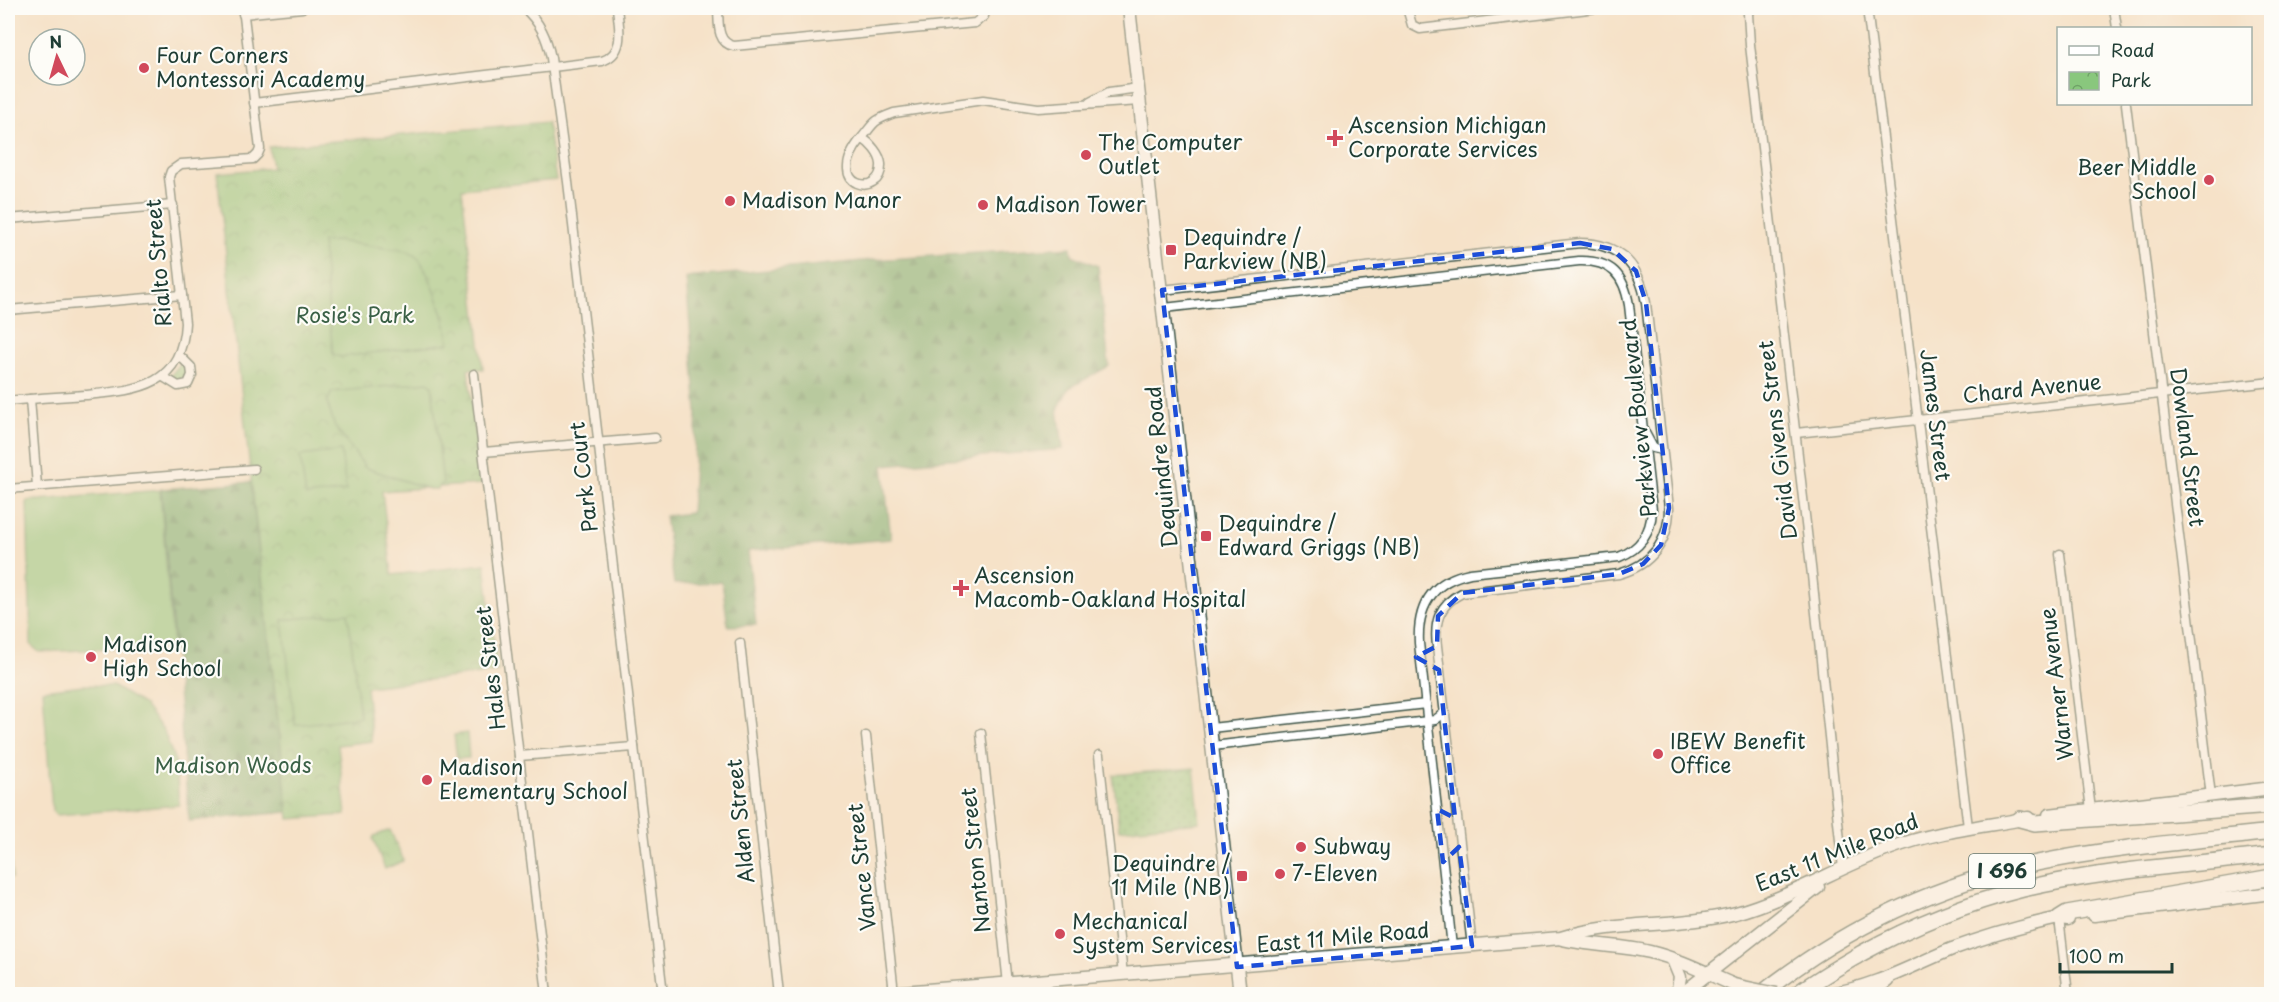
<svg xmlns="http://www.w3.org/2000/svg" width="2279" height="1002" font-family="'Playpen Sans',sans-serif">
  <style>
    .grass { fill: url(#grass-dots); stroke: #548258; stroke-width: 1.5 }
    .forest { fill: url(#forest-firs); stroke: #467450; stroke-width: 1.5 }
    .park { fill: url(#park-crowns); stroke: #548258; stroke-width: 1.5 }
    .garden { fill: #89c77d; stroke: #548258; stroke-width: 1.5 }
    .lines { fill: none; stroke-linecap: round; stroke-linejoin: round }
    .street-casing { stroke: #3f564a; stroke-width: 11 }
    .secondary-casing { stroke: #3f564a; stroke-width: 15 }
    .highway-casing { stroke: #3f564a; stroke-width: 18 }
    .street { stroke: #fff; stroke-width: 8 }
    .secondary { stroke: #fff; stroke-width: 12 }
    .highway { stroke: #fff; stroke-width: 15 }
    .secondary-bridge-casing { stroke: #3f564a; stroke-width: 15; stroke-linecap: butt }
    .secondary-bridge { stroke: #fff; stroke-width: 12 }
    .marked { fill: none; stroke: #1d4ed8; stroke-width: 4.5; stroke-dasharray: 12 8; stroke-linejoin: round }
    .poi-dot { fill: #d1495b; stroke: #fdfcf7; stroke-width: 2 }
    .labels { text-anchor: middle; stroke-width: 4.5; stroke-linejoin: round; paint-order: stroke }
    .shield { fill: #fdfcf7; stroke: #62766e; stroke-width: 1.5 }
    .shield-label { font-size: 20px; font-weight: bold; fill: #1f3d34 }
    .poi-label { font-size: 21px; fill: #1f3d34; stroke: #fdfcf7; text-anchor: start }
    .street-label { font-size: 21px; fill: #1f3d34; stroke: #fdfcf7 }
    .park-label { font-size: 21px; fill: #3a6046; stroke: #fdfcf7 }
  </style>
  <defs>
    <pattern id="grass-dots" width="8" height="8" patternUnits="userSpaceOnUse" patternTransform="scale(1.5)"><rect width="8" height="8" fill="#89c77d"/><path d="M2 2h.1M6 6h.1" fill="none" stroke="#6fa367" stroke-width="1.8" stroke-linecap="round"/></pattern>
    <pattern id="forest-firs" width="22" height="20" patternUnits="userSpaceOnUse" patternTransform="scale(1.5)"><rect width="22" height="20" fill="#6eac6c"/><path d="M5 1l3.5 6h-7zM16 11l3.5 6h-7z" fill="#5a8d5a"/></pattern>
    <pattern id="park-crowns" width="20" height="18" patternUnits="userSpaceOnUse" patternTransform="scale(1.5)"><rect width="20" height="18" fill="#89c77d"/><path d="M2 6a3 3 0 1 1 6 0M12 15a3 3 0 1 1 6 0" fill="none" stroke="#6fa367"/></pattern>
  </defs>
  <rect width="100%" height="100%" fill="#fdfcf7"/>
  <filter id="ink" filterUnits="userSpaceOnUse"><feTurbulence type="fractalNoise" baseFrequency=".0167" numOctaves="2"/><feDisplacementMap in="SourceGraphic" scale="12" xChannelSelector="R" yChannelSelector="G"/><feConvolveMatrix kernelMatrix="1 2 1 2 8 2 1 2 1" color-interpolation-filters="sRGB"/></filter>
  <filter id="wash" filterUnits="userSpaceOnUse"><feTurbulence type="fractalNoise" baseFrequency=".008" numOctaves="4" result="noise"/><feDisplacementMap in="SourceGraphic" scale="24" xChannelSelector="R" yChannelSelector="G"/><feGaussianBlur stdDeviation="1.35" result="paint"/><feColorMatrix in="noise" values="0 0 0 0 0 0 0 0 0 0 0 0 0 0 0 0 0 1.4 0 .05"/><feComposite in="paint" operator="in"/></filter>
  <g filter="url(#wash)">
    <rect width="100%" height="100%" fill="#f5e2c8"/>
    <g class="grass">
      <path d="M183,363L189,371L186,380L177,382L171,375L180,364Z"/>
      <path d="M1194,768L1200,822L1119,830L1113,775Z"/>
    </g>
    <g class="forest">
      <path d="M1071,247L1072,255L1098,266L1109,366L1069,388L1058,409L1063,449L883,465L891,539L748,551L756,625L728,626L722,582L674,584L665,516L691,513L697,412L686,278L873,260Z"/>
      <path d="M251,482L288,812L189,821L161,489Z"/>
    </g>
    <g class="park">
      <path d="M547,122L556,180L462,189L483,369H468L482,484L382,491L392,575L485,564L498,672L366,687L372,741L338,745L346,815L289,819L217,173L272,168L269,147Z"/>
      <path d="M467,733L469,758L457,759L454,735Z"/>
      <path d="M390,830L403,859V861L385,869L373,839L374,836Z"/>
    </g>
    <g class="garden">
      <path d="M338,241L406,251C412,254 418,256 421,262C433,282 447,321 449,343L340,357L333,354L322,242Z"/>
      <path d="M428,382L432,385L443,483L437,489H429L366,468L335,427L327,402L332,392Z"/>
      <path d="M341,451L346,491L306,496L300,456Z"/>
      <path d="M160,490L173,646L39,652L31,645L27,501Z"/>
      <path d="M348,613L360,717L295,725L283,620Z"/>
      <path d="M83,685L113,686L144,705L164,731L176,764L179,805L57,815L52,811L43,690Z"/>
      <path d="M8,820L12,878H8Z"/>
    </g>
  </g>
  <g filter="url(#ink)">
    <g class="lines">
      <defs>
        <g id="street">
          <path d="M524,8C540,22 547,38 551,58L568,182L663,994"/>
          <path d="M718,8C719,22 716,43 734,46L975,23L984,16L986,8"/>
          <path d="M1407,8L1412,25L1420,29L1597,8"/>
          <path d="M1750,8L1748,14L1750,45L1812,575L1843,869"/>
          <path d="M1867,8L1968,827"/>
          <path d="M2114,8L2117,28"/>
          <path d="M243,14L302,8"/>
          <path d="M1090,102L1109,92L1139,88"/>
          <path d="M254,103L602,61C626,53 619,27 617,8"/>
          <path d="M2126,104L2211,796"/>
          <path d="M862,138C870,143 880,154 881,164C883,199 822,188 861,139C875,122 872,121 894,113L983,100L1038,108L1140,101"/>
          <path d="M8,219L173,205"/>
          <path d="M1162,290L1580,243C1620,243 1640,266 1646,303L1669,508C1669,542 1651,565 1619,574L1462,593C1439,604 1434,622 1437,646L1472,946"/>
          <path d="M1164,308L1579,261C1611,260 1624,275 1629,305L1652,510C1651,533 1640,549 1619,557L1470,573C1432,581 1417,606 1419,643L1452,947"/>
          <path d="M8,310L182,295"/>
          <path d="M474,374L547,994"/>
          <path d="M162,376L178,386L188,384L192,375L191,367L179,355"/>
          <path d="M30,399L37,486"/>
          <path d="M8,401C34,398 60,397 86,395C138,390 182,387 185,323L169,177L171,171L181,164L253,159L258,154L260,149L243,8"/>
          <path d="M1645,433L1653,448L1662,450"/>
          <path d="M1796,433L2272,382"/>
          <path d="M483,452L655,438"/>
          <path d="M8,489L254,469"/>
          <path d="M2060,554L2091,810"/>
          <path d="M740,643L779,994"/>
          <path d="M1211,728L1426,704"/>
          <path d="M981,733L1008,984"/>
          <path d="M866,736L894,993"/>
          <path d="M1213,746L1428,721L1435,720L1444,713"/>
          <path d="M1099,755L1123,975"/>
          <path d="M519,756L634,747"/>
          <path d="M2059,918L2068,994"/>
          <path d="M2263,994L2272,993"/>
        </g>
        <g id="secondary">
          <path d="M1129,8L1240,994"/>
          <path d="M2049,815L2272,788"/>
          <path d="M2094,915L2272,893"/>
          <path d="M1562,939C1591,946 1621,945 1650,952C1679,959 1706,973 1734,985"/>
          <path d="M1673,960L1680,977L1677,994"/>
          <path d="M878,994L1561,938C1616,920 1678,928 1736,913C1790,898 1838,867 1891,848C1936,831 1982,827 2028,818"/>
          <path d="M1682,994L1818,887"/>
          <path d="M1830,994C1874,987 1911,966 1952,949C1987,936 2022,926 2059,918L2068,919"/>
          <path d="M1869,994L1887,981"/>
        </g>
        <g id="highway">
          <path d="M2020,819L2035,823L2272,806"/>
          <path d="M2059,918L2067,913L2272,877"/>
          <path d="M1761,994C1842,930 1936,884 2037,863C2114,847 2194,841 2272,832"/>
          <path d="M1797,994C1817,979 1840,966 1862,953C1913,925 1967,903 2023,889C2104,870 2189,865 2272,855"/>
        </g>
      </defs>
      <use href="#street" class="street-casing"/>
      <use href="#secondary" class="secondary-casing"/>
      <use href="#highway" class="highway-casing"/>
      <use href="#street" class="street"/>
      <use href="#secondary" class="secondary"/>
      <use href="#highway" class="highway"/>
      <defs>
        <path id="secondary-bridge" d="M1734,985L1777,994"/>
      </defs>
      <use href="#secondary-bridge" class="secondary-bridge-casing"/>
      <use href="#secondary-bridge" class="secondary-bridge"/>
    </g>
  </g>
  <path d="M0 0H2279V1002H0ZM1580,243L1612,249L1636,271L1646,303L1669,508L1661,545L1643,564L1619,574L1462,593L1438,616L1437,646L1416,657L1439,670L1455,818L1437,809L1443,862L1459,847L1472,946L1237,967L1162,290Z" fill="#f5e2c8" fill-opacity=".55" fill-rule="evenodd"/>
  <path class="marked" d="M1580,243L1612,249L1636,271L1646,303L1669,508L1661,545L1643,564L1619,574L1462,593L1438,616L1437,646L1416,657L1439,670L1455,818L1437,809L1443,862L1459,847L1472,946L1237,967L1162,290Z"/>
  <g class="poi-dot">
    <circle cx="144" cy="68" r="6"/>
    <path d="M1332 129h6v6h6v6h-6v6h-6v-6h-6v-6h6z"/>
    <circle cx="1086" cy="155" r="6"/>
    <circle cx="2209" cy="180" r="6"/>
    <circle cx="730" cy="201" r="6"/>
    <circle cx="983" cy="205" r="6"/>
    <rect x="1165" y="244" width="12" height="12" rx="3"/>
    <rect x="1200" y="530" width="12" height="12" rx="3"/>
    <path d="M958 579h6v6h6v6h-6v6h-6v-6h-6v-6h6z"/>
    <circle cx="91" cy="657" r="6"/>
    <circle cx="1658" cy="754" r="6"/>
    <circle cx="427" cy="780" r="6"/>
    <circle cx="1301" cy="847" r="6"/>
    <circle cx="1280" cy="874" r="6"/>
    <rect x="1236" y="870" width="12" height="12" rx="3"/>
    <circle cx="1060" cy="934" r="6"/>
  </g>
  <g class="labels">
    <rect class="shield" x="1969" y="854" width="66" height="34" rx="4.5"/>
    <g class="shield-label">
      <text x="2002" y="878">I 696</text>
    </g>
    <g class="poi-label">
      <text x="156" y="63">Four Corners<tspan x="156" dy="24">Montessori Academy</tspan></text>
      <text x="1348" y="133">Ascension Michigan<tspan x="1348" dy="24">Corporate Services</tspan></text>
      <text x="1098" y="150">The Computer<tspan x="1098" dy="24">Outlet</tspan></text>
      <text x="2197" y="175" text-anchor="end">Beer Middle<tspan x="2197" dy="24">School</tspan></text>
      <text x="742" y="208">Madison Manor</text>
      <text x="995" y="212">Madison Tower</text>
      <text x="1183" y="245">Dequindre /<tspan x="1183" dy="24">Parkview (NB)</tspan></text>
      <text x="1218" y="531">Dequindre /<tspan x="1218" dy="24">Edward Griggs (NB)</tspan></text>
      <text x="974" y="583">Ascension<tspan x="974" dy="24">Macomb-Oakland Hospital</tspan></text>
      <text x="103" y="652">Madison<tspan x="103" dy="24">High School</tspan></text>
      <text x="1670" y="749">IBEW Benefit<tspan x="1670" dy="24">Office</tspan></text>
      <text x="439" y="775">Madison<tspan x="439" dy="24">Elementary School</tspan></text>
      <text x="1313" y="854">Subway</text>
      <text x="1230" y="871" text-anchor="end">Dequindre /<tspan x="1230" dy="24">11 Mile (NB)</tspan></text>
      <text x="1292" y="881">7-Eleven</text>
      <text x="1072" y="929">Mechanical<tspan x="1072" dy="24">System Services</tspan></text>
    </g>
    <g class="street-label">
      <text transform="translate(159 263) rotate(-95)" y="7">Rialto Street</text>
      <text transform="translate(2032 389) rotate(-6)" y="7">Chard Avenue</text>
      <text transform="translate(1935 415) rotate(83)" y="7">James Street</text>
      <text transform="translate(1639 418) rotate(-96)" y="7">Parkview Boulevard</text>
      <text transform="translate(1778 440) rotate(-97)" y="7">David Givens Street</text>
      <text transform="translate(2187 447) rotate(83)" y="7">Dowland Street</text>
      <text transform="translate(1162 467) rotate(-96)" y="7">Dequindre Road</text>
      <text transform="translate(584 477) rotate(-97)" y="7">Park Court</text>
      <text transform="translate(491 668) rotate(-97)" y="7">Hales Street</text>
      <text transform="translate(2057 684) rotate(-97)" y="7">Warner Avenue</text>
      <text transform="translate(741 821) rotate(-96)" y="7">Alden Street</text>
      <text transform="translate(1837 853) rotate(-22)" y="7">East 11 Mile Road</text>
      <text transform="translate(976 860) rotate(-96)" y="7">Nanton Street</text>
      <text transform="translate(862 867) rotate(-96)" y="7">Vance Street</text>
      <text transform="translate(1343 938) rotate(-5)" y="7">East 11 Mile Road</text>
    </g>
    <g class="park-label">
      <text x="355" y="323">Rosie's Park</text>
      <text x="233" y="773">Madison Woods</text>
    </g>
  </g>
  <rect width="2279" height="1002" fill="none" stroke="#fdfcf7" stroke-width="30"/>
  <rect x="2057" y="27" width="195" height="78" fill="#fdfcf7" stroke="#a4b0a9" stroke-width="1.5"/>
  <rect x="2069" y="46" width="30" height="9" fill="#ffffff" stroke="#a4b0a9" stroke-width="1.5"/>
  <text x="2111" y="57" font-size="18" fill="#1f3d34">Road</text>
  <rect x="2069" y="72" width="30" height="18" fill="url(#park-crowns)" stroke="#a4b0a9" stroke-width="1.5"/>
  <text x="2111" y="87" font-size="18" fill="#1f3d34">Park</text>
  <g transform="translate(57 57) rotate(355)"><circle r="28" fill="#fdfcf7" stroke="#a4b0a9" stroke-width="1.5"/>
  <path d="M0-4.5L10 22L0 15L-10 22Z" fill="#d1495b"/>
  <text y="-9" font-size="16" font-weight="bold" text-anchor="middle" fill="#1f3d34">N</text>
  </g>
  <path d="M2060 963v9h112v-9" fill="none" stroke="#1f3d34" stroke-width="3"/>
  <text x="2069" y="963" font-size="18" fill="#1f3d34" stroke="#fdfcf7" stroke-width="4.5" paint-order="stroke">100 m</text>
</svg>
